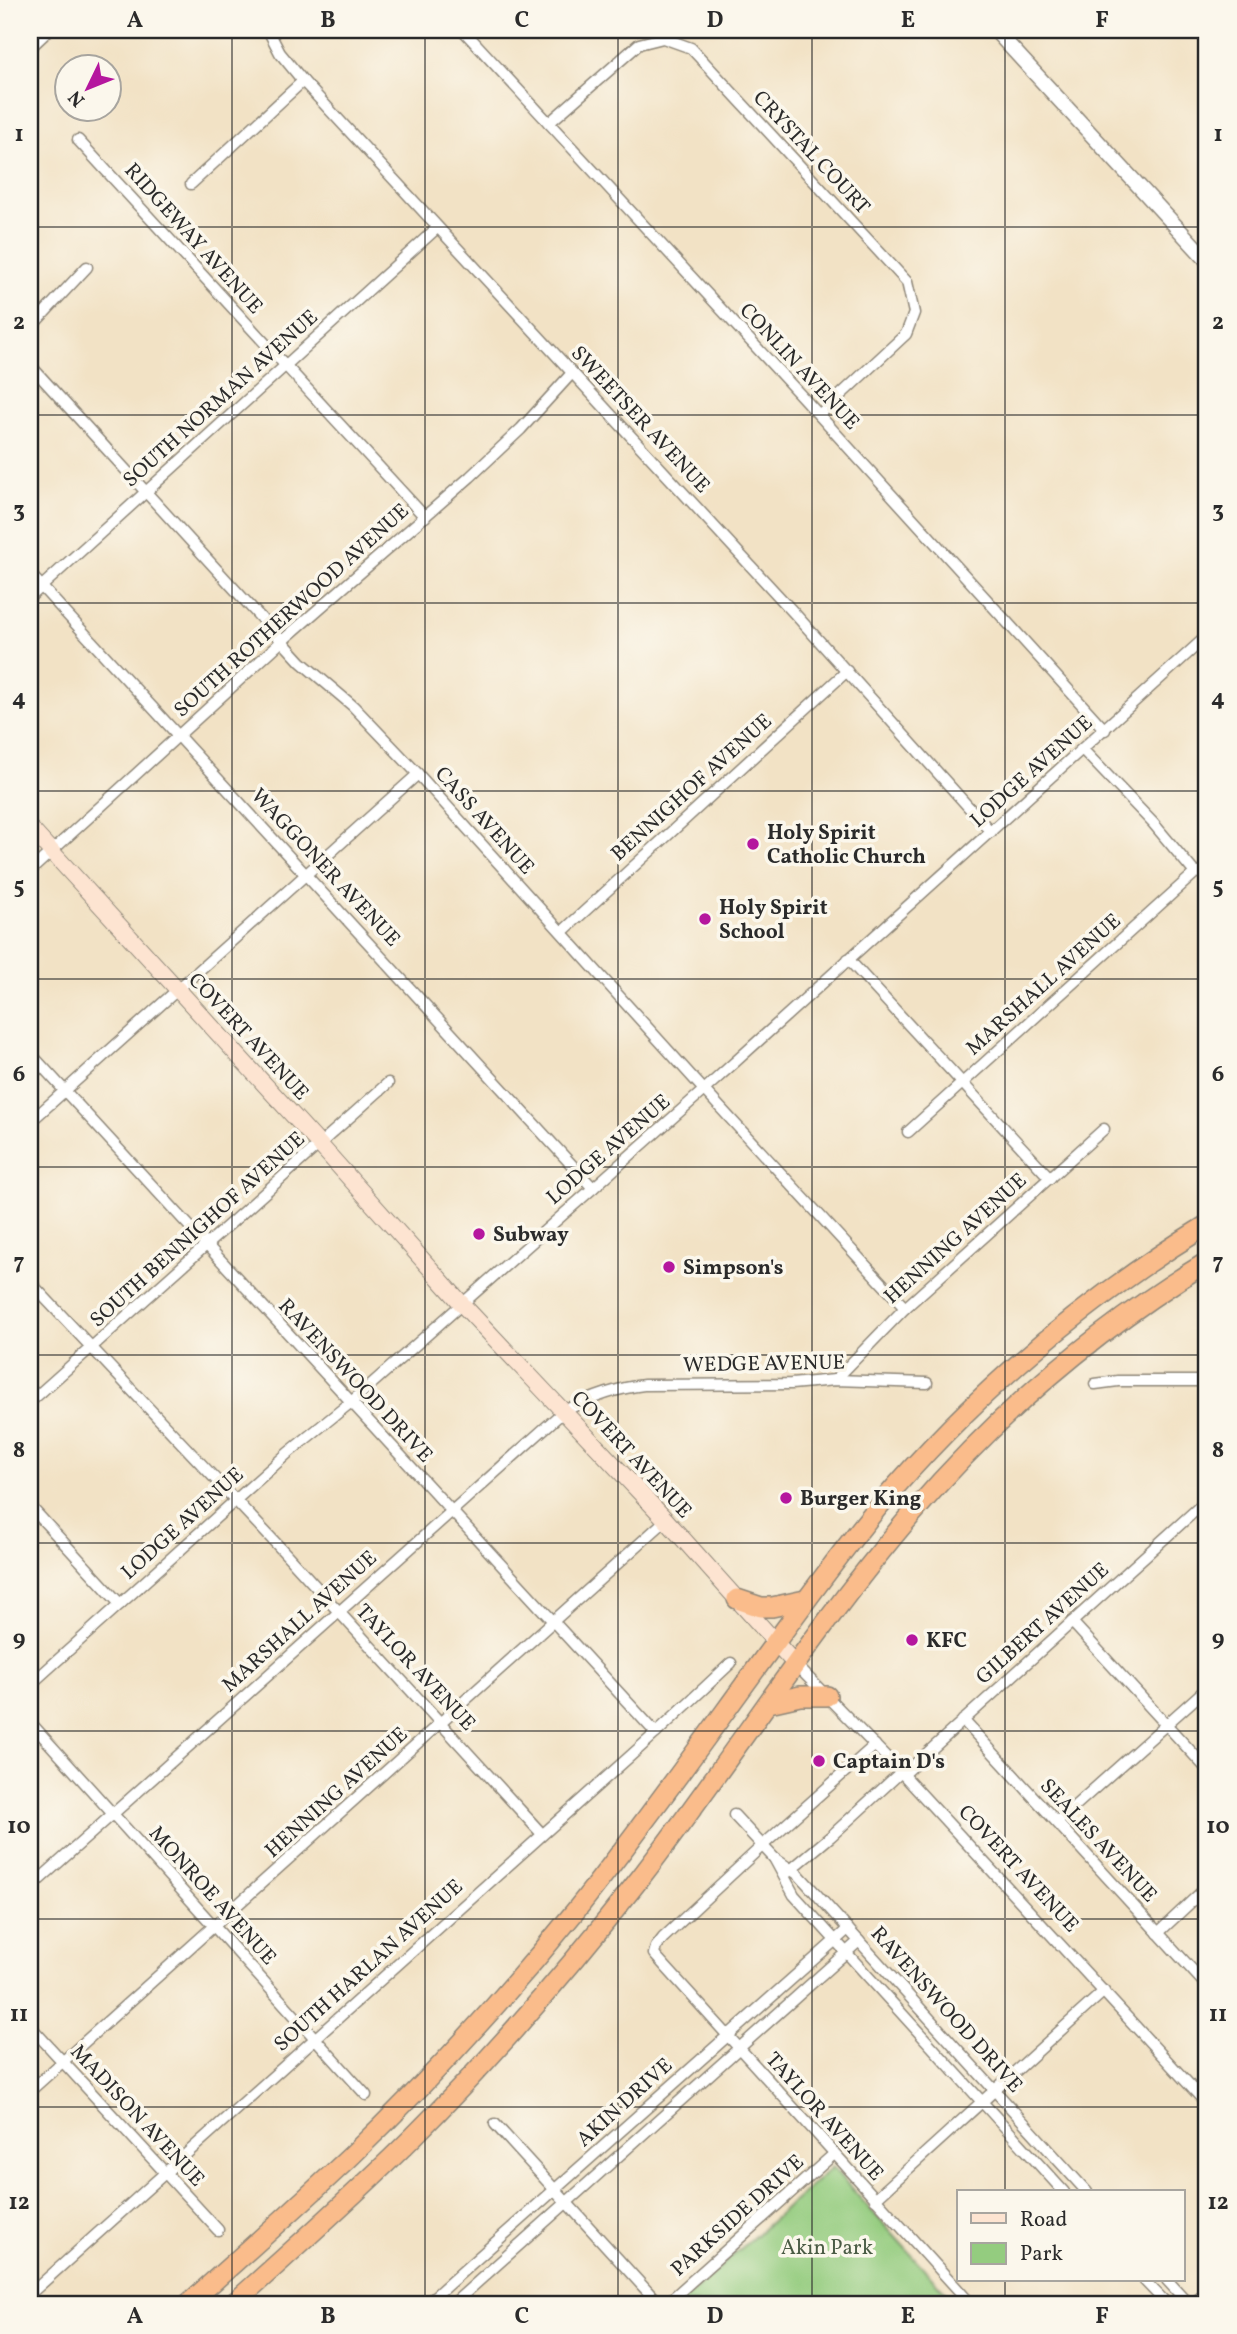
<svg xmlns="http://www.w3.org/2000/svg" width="1237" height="2334" font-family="Vollkorn,serif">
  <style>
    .green { fill: #94cc7f; stroke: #607c55; stroke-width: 2 }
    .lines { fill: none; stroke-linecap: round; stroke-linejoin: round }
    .minor-casing { stroke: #8e8678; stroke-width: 13 }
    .tertiary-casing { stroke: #8e8678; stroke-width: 17 }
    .secondary-casing { stroke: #8e8678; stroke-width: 18 }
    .trunk-casing { stroke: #8e8678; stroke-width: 22 }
    .minor { stroke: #fff; stroke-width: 10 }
    .tertiary { stroke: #fff; stroke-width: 14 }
    .secondary { stroke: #fde4d1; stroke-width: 16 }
    .trunk { stroke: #fabc8b; stroke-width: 19 }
    .grid { fill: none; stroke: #2b2b2b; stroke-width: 2; stroke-opacity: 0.55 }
    .poi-dot { fill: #b5179e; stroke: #fbf7ec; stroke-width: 2.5 }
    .labels { text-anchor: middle; stroke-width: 7; stroke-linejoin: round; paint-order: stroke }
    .street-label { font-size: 21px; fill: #2b2b2b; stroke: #fbf7ec }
    .poi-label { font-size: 21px; font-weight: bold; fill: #2b2b2b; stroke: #fbf7ec; text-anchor: start }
    .park-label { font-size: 21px; fill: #4a5b44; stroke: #fbf7ec }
    .neatline { fill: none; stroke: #2b2b2b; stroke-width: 2.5 }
    .grid-label { font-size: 23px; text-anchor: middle; font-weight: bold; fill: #2b2b2b }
  </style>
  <rect width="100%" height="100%" fill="#fbf7ec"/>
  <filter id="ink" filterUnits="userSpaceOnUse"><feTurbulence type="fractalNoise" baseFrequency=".0143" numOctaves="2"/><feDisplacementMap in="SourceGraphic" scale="14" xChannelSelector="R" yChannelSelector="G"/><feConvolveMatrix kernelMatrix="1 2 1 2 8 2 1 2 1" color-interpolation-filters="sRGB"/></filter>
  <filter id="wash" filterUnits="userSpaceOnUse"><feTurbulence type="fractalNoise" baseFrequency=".00686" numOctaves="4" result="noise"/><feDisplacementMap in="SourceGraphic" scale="28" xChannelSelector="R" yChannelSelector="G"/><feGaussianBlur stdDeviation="1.57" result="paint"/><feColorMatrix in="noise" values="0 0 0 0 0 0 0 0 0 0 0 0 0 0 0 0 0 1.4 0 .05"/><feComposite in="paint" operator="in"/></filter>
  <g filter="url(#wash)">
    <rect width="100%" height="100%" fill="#f2e2c5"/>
    <path class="green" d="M832,2167L956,2304H679Z"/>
  </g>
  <g filter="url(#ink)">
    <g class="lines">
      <defs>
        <g id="minor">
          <path d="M268,30L280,53L303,81L795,614L991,832"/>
          <path d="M463,30L819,415L1105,730"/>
          <path d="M549,123L639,44L663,38L691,48L907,282L914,313L906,334L819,415"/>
          <path d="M78,140L425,517"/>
          <path d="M191,184L303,81"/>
          <path d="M30,328L87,267"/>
          <path d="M30,365L301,662L353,706L418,774L704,1090L905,1308"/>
          <path d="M30,574L593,1188"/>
          <path d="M30,597L437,228"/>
          <path d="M1083,750L1153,823L1195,873"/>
          <path d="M30,871L282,641L470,477L521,429L572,373"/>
          <path d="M562,932L847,671"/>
          <path d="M848,959L1050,1178"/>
          <path d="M30,1053L656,1733"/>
          <path d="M30,1122L418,774"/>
          <path d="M908,1132L1186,881L1195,873L1207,871"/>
          <path d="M30,1282L286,1554L542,1834"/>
          <path d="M835,1380L905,1308L1104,1129"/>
          <path d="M1095,1384L1118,1381H1207"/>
          <path d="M30,1402L388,1083"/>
          <path d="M30,1506L120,1604"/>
          <path d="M1072,1622L1207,1769"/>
          <path d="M796,1665L901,1772L1207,2104"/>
          <path d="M30,1685L288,1453L350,1403L704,1090L1207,636"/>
          <path d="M963,1720L1207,1986"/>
          <path d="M30,1722L366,2095"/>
          <path d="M875,1745L762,1846L663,1938L656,1947L654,1954L971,2304"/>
          <path d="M904,1774L1207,1500"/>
          <path d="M734,1815L774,1858L799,1875L1087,2192"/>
          <path d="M1057,1822L1207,1688"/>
          <path d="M774,1858L794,1895L1064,2192"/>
          <path d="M787,1873L830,1837L901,1772"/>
          <path d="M30,1888L564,1411C590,1398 615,1388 644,1385L791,1384L835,1380L927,1383"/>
          <path d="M1158,1933L1207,1887"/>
          <path d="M30,2026L218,2230"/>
          <path d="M30,2091L666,1520"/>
          <path d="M495,2124L659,2304"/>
          <path d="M875,2199L1104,1991"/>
          <path d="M1144,2280L1167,2304"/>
          <path d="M1167,2280L1189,2304"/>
          <path d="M30,2294L656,1733L731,1663"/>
          <path d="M426,2304L848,1929"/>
          <path d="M453,2304L859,1941"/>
          <path d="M666,2304L834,2154"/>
        </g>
        <g id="tertiary">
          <path d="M995,30L1207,260"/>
          <path d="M30,45L46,30"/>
          <path d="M1195,2304L1207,2293"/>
        </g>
        <path id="secondary" d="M30,828L320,1145L462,1304L666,1520L796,1665"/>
        <g id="trunk">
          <path d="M737,1599L761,1607H772L805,1600"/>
          <path d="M769,1703L800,1696H827"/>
          <path d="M188,2304C242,2256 296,2208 349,2158C430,2080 506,1997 577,1909C644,1825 706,1737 769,1651C805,1602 840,1553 878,1507C972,1396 1083,1301 1207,1225"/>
          <path d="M233,2304C294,2249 355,2195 413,2137C494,2056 570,1968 641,1877C733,1758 814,1628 912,1514C996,1416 1097,1329 1207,1262"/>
        </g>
      </defs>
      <use href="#minor" class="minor-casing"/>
      <use href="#tertiary" class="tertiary-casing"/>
      <use href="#secondary" class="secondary-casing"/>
      <use href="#trunk" class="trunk-casing"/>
      <use href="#minor" class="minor"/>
      <use href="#tertiary" class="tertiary"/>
      <use href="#secondary" class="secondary"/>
      <use href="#trunk" class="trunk"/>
    </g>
  </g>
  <path class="grid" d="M232,30V2304M425,30V2304M618,30V2304M812,30V2304M1005,30V2192M30,227H1207M30,415H1207M30,603H1207M30,791H1207M30,979H1207M30,1167H1207M30,1355H1207M30,1543H1207M30,1731H1207M30,1919H1207M30,2107H1207M1005,2280V2304"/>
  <g class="poi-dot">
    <circle cx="753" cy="844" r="7"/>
    <circle cx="705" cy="919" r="7"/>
    <circle cx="479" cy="1234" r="7"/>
    <circle cx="669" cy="1267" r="7"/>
    <circle cx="786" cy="1498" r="7"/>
    <circle cx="912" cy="1640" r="7"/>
    <circle cx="819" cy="1761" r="7"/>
  </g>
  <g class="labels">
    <g class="street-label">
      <text transform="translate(812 152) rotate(47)" y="7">CRYSTAL COURT</text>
      <text transform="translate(194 238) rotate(48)" y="7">RIDGEWAY AVENUE</text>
      <text transform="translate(800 366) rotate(47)" y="7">CONLIN AVENUE</text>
      <text transform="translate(220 398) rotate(-42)" y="7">SOUTH NORMAN AVENUE</text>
      <text transform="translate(641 419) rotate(47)" y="7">SWEETSER AVENUE</text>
      <text transform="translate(291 610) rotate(-42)" y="7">SOUTH ROTHERWOOD AVENUE</text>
      <text transform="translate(1031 771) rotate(-42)" y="7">LODGE AVENUE</text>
      <text transform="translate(691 787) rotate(-42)" y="7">BENNIGHOF AVENUE</text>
      <text transform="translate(485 820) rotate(48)" y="7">CASS AVENUE</text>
      <text transform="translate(326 867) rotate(47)" y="7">WAGGONER AVENUE</text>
      <text transform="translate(1043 984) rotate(-42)" y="7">MARSHALL AVENUE</text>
      <text transform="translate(249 1036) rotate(47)" y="7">COVERT AVENUE</text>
      <text transform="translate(608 1149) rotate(-41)" y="7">LODGE AVENUE</text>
      <text transform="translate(197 1229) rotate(-42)" y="7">SOUTH BENNIGHOF AVENUE</text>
      <text transform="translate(955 1238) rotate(-42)" y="7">HENNING AVENUE</text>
      <text transform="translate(764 1363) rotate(-1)" y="7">WEDGE AVENUE</text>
      <text transform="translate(356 1380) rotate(47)" y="7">RAVENSWOOD DRIVE</text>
      <text transform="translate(632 1454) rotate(47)" y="7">COVERT AVENUE</text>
      <text transform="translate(182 1523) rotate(-42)" y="7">LODGE AVENUE</text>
      <text transform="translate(299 1621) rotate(-42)" y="7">MARSHALL AVENUE</text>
      <text transform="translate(1042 1623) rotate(-42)" y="7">GILBERT AVENUE</text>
      <text transform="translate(416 1667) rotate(47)" y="7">TAYLOR AVENUE</text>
      <text transform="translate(336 1792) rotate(-42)" y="7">HENNING AVENUE</text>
      <text transform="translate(1099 1840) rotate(47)" y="7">SEALES AVENUE</text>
      <text transform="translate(1019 1868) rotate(47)" y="7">COVERT AVENUE</text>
      <text transform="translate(213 1895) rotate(48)" y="7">MONROE AVENUE</text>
      <text transform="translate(368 1965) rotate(-42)" y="7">SOUTH HARLAN AVENUE</text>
      <text transform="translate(947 2009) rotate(48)" y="7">RAVENSWOOD DRIVE</text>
      <text transform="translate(624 2102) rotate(-42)" y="7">AKIN DRIVE</text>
      <text transform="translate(138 2115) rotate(47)" y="7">MADISON AVENUE</text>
      <text transform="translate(825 2116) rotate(48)" y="7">TAYLOR AVENUE</text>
      <text transform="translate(737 2215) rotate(-42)" y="7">PARKSIDE DRIVE</text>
    </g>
    <g class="poi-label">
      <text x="767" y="839">Holy Spirit<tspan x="767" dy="24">Catholic Church</tspan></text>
      <text x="719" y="914">Holy Spirit<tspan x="719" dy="24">School</tspan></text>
      <text x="493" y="1241">Subway</text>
      <text x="683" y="1274">Simpson's</text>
      <text x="800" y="1505">Burger King</text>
      <text x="926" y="1647">KFC</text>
      <text x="833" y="1768">Captain D's</text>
    </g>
    <g class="park-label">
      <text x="827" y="2254">Akin Park</text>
    </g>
  </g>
  <rect width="1237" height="2334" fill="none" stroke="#fbf7ec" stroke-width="77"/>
  <rect x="957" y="2190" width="228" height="91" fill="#fbf7ec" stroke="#a8a59f" stroke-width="2"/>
  <rect x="971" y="2213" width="35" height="10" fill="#fde4d1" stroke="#a8a59f" stroke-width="2"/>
  <text x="1020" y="2226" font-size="21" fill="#2b2b2b">Road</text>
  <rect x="971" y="2243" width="35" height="21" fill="#94cc7f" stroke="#a8a59f" stroke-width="2"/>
  <text x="1020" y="2260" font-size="21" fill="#2b2b2b">Park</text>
  <g transform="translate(88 88) rotate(227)"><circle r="33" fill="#fbf7ec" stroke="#a8a59f" stroke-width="2"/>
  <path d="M0-5L12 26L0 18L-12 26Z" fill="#b5179e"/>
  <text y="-10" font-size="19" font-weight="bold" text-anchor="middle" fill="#2b2b2b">N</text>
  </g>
  <rect x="38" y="38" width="1160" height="2258" class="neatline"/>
  <g class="grid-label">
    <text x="135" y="27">A</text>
    <text x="328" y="27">B</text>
    <text x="522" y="27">C</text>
    <text x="715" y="27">D</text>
    <text x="908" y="27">E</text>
    <text x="1102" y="27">F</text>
    <text x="19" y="141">1</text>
    <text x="1218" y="141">1</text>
    <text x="19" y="329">2</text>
    <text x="1218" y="329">2</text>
    <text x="19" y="517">3</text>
    <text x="1218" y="517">3</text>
    <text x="19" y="705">4</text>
    <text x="1218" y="705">4</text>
    <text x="19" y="893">5</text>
    <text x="1218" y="893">5</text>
    <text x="19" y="1081">6</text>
    <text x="1218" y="1081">6</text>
    <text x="19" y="1269">7</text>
    <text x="1218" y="1269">7</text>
    <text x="19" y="1457">8</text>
    <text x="1218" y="1457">8</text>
    <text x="19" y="1645">9</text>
    <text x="1218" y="1645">9</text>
    <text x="19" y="1833">10</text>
    <text x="1218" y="1833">10</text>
    <text x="19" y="2021">11</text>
    <text x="1218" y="2021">11</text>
    <text x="19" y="2209">12</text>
    <text x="1218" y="2209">12</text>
    <text x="135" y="2323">A</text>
    <text x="328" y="2323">B</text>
    <text x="522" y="2323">C</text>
    <text x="715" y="2323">D</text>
    <text x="908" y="2323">E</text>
    <text x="1102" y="2323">F</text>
  </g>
</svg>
